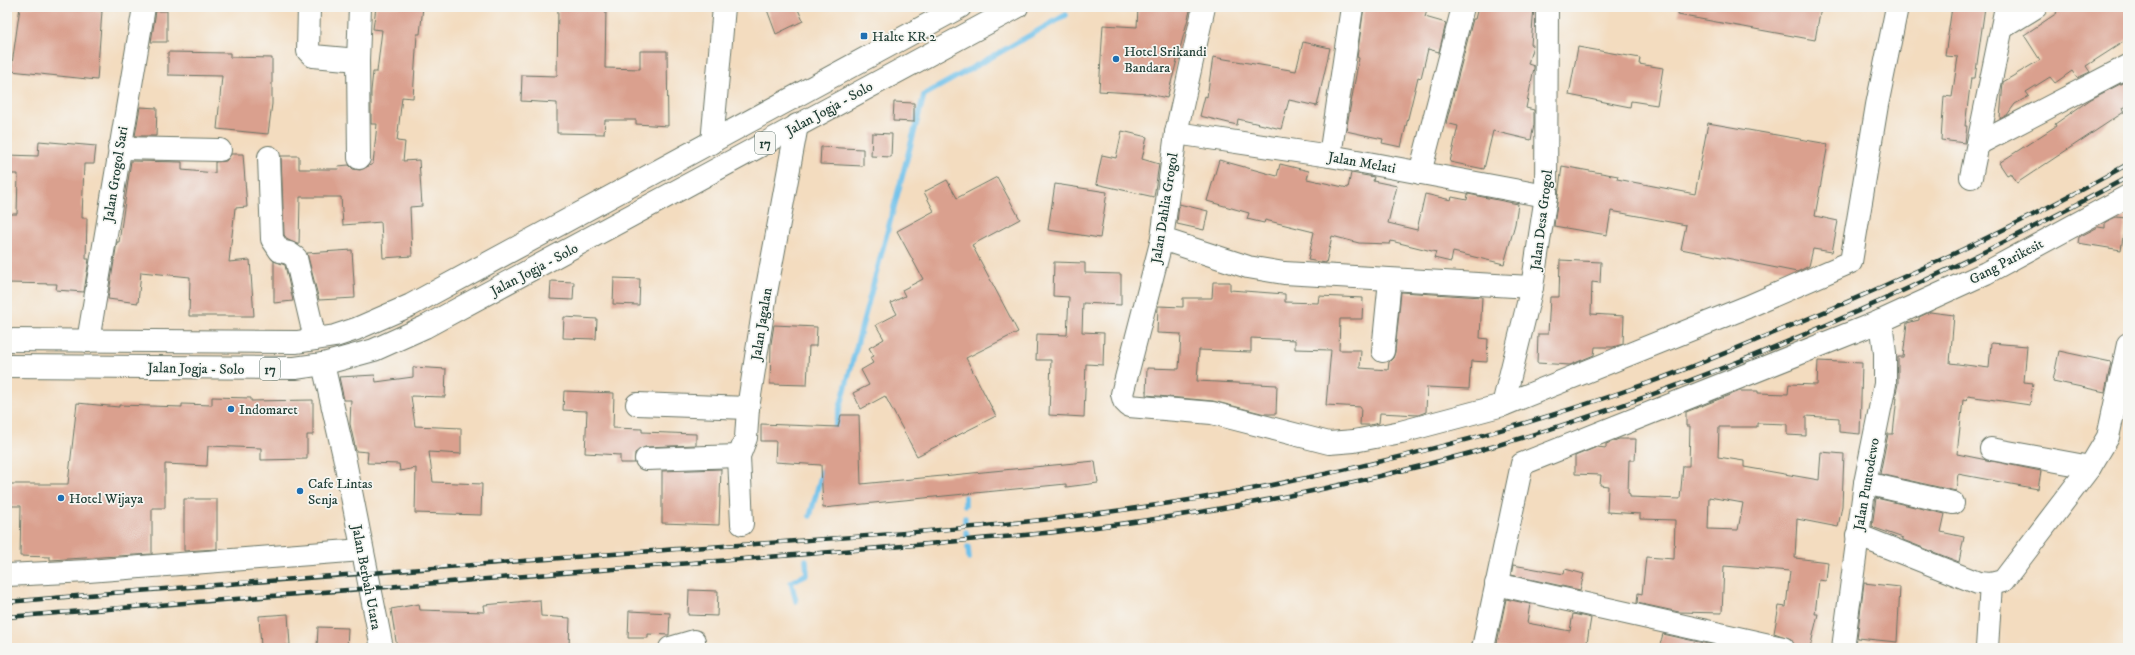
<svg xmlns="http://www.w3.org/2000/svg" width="2135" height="655" font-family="'IM FELL DW Pica',serif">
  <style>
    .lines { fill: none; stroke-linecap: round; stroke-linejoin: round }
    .stream { stroke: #6fc1ea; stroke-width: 5.5 }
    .building { fill: #daa08e; fill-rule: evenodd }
    .minor-casing { stroke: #697565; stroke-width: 24 }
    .major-casing { stroke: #697565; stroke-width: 24 }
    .highway-casing { stroke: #697565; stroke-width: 24 }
    .minor { stroke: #fff; stroke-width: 22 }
    .major { stroke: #fff; stroke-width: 22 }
    .highway { stroke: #fff; stroke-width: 22 }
    .rail-casing { stroke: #1f3d34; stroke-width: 4.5 }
    .rail { stroke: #f6f6f2; stroke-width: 3; stroke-dasharray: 9; stroke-linecap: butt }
    .poi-dot { fill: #1f6fb2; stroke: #f6f6f2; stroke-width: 1.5 }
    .labels { text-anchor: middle; stroke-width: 3.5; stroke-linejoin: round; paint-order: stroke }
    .shield { fill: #f6f6f2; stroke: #60746d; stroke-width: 1 }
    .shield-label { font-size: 13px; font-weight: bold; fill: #1f3d34 }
    .poi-label { font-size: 14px; fill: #1f3d34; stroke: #f6f6f2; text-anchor: start }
    .street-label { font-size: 14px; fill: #1f3d34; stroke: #f6f6f2 }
  </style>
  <rect width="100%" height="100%" fill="#f6f6f2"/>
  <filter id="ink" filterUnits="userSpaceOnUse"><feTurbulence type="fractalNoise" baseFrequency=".025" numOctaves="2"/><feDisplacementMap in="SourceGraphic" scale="8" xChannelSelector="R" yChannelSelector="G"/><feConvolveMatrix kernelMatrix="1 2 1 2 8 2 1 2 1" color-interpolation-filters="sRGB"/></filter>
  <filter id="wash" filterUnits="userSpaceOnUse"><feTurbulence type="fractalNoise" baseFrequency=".012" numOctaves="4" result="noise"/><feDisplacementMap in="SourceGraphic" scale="16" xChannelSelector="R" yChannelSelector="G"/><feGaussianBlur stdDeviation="0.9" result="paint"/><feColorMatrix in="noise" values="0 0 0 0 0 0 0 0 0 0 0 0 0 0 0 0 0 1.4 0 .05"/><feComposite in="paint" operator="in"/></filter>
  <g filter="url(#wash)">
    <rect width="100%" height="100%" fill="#f3dcbf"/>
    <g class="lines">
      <g class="stream">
        <path d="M833,434L924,95L1066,15"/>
        <path d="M965,497V505"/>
        <path d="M810,516L823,469"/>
        <path d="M965,518V522"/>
        <path d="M966,532L967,536"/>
        <path d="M968,547L969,558"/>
        <path d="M796,601L791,582L807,574L806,560"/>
      </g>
    </g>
    <g id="blocks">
      <g class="building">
        <path d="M20,7H60L102,11L97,80L11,71Z"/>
        <path d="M376,7H423L420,34H417L413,98L402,97L397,141L405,142L403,161L419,160L422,206L410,207L412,256L383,258L381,222L343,225L341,197H300L299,245L288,240L284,235L281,156H299V169H339L338,166L349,165L353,169L360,170L373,164L377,124H371V91L373,72H377L382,30L373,29Z"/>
        <path d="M558,7H606L605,68L640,69V51H667L668,126L636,124V120H605L604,134L557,133V103L521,101L522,75L557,76Z"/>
        <path d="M766,7H797L803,21L776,34Z"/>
        <path d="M1138,7H1191L1167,98L1149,94L1099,91L1103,25L1137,27Z"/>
        <path d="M1364,7H1428L1425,17L1446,23L1439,52L1428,49L1421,78L1418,77L1401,147L1382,143L1383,139L1346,131L1359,58L1357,57Z"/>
        <path d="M1478,7H1534L1531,45H1533L1528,64L1534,66V68L1526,108L1534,110V125L1531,140L1493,131L1484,169L1450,162L1458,126L1446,123L1473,19H1475Z"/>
        <path d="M1679,7H1821L1815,40L1678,15Z"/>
        <path d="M1952,7H1985L1975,78H1971L1965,126H1967L1965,143L1941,140L1944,96L1952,97L1958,57L1945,56Z"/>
        <path d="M2053,7H2128V39L2086,66L2090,72L2077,78L2072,71L2055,83L2050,77L2026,92L2029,96L2015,104L2007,115L2000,119L2003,82L2040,60L2024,35L2057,13Z"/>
        <path d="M156,11H167V42H151Z"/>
        <path d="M1303,42L1330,48L1317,106L1289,100L1281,129L1238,119L1237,125L1200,116L1205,96L1207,97L1213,57L1296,71Z"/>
        <path d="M1578,47L1640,58L1639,64L1663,68L1657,105L1631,101L1630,107L1569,95Z"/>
        <path d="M168,52L230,53V57L272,58V104L268,134L217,129L222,76L168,75Z"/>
        <path d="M2128,80V105L2122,108L2124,112L2017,183L2011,173L2007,175L1999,163L2056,126L2055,124L2091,99Z"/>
        <path d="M894,102L914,103V122L893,121Z"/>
        <path d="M140,107L157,108L156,136H135Z"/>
        <path d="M1708,123L1828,144L1815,216L1838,221L1832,252L1813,249L1809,266L1797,272L1681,249L1686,225L1611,211L1607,235L1554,226L1562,166L1618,176L1617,179L1695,194Z"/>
        <path d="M1122,131L1147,137L1142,159L1159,164L1154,197L1096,184L1102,155L1116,158Z"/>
        <path d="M872,133L892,134L891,157L871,156Z"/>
        <path d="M39,141L96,146L94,164H84L82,218H87L86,259H89L84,292L56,290L57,284L7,283V214H17L18,174H7V155L38,156Z"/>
        <path d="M821,147L863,149V166L820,164Z"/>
        <path d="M231,154H243L247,207L235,208L229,262L250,260L254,316H189L190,277L141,272L138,303L108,299L117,242H119L131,161L182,162V170L215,173V162L226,161Z"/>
        <path d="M1219,160L1277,176L1280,164L1309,171L1307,179L1348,188L1351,173L1374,177L1373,181L1397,186L1388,223L1417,230L1425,194L1451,200L1452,197L1467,200L1468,194L1518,204L1515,224L1504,264L1453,252L1451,262L1434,258L1436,252L1391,241L1390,244L1359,243L1332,236L1326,263L1308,260L1314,232L1265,220L1264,223L1247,219L1249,213L1207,201Z"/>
        <path d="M997,177L1020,219L972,245L1018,332L966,358L996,416L917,456L885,396L861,409L853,393L869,385L861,370L873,363L870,358L874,356L869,348L884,339L876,325L897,314L891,303L905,296L902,290L923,279L897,231L934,211L924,192L947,180L957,198Z"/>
        <path d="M1055,184L1107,192L1100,238L1048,230Z"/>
        <path d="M1179,204L1208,211L1204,230L1177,224Z"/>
        <path d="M2116,217L2126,218L2121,250L2078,243L2079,237L2098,227L2105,228V222Z"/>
        <path d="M352,250L355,298L319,300L307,253Z"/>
        <path d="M1560,260L1601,262L1600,283L1592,282L1591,314L1624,316L1623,344L1613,347H1595L1594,355L1570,365L1537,363L1538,334H1548L1550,297H1559Z"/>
        <path d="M274,261L285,265L293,301L274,303Z"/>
        <path d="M1054,262L1085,263V273L1121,274V305L1083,303L1082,332L1104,333L1103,365L1086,364L1084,417L1049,415L1051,360H1036L1037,334L1067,335L1069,297L1053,296Z"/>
        <path d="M614,278L640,279L639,305L613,304Z"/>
        <path d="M551,281L574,282L573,300L550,299Z"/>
        <path d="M1213,282H1230V290L1285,294V302L1318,303L1319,296L1363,298L1362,319H1340L1339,350H1361L1360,368L1388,370L1389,362L1393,358L1395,352L1401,292L1482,297L1480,338L1488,339L1487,362L1471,361L1469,389L1427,387L1426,412L1418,415L1380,413L1379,423L1370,425H1360L1361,407L1326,405L1331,350L1295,349V340L1251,338V352L1199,350L1197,381L1277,385L1276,414H1265L1213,401L1146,395L1147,368L1179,369L1181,334L1157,333L1158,306L1183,307V298H1212Z"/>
        <path d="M1930,312L1954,315L1950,363L1989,368L1991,343L2027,346L2024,382L2033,383L2030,405L1968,396L1967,401L1963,400L1957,454L2041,471L2038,489L1958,474L1956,491L1880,474L1888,434H1893L1897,397H1895L1898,384V357H1903L1907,323L1919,320V317Z"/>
        <path d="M564,317L597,319L596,339L563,338Z"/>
        <path d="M774,325L817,327L816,346H809L807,385L770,384L771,344Z"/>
        <path d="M2059,351L2111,362L2105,392L2053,381Z"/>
        <path d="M1818,361L1862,363L1860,434L1839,432V418L1806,416V436L1787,435V424L1757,423V427H1719L1718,457L1744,461V467L1819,480L1821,452L1844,454L1842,506L1838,527L1797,519L1795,558L1828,562L1826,581L1819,580L1815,614H1818L1810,648H1795L1791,639L1774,633L1779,606L1786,607L1790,571L1724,566L1722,613L1679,612L1637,603L1638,593L1642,594L1646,557L1674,559L1675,520L1640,519V514L1607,512L1608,486L1600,485L1601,475L1575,474V456L1597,447L1606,448V444L1619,439H1636L1635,460H1629L1628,493L1630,494V497L1680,499L1683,466H1689L1690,426H1686V412L1740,391H1758V393L1788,394L1789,384L1817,385ZM1709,497L1743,503L1738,530L1708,529Z"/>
        <path d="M413,367L446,369L445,397L411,396L415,426L461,428V454L429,452L433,482L482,484L481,515L415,513L416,468L400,471L399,464L367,463L368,452L356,451L350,424L351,400H344L339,377L375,375L376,382L413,377Z"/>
        <path d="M564,391L614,393L613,428L642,429V432L696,434V445L645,447L635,453V463H620V455L585,453L587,411L563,410Z"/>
        <path d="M212,397L251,398V401L313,400V435H307V459L261,460V448L208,446L207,466L165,464V508H152V554L50,560V557L20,556L21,506H7V484H68L77,403L119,407V405L182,407V404L212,405Z"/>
        <path d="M841,415H859L861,484L1095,461L1098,483L1066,487V484L823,508L821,465L775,462L776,441H761V424L838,427Z"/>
        <path d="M721,469L719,525L662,523V471Z"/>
        <path d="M1876,498L1945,514L1941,532L1964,537L1959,562L1903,540V538L1872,527Z"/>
        <path d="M184,499H217V549L184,551Z"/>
        <path d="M1513,565L1564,574L1565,569L1584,574L1580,590L1511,575Z"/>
        <path d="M1864,583L1900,587L1897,642L1857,638Z"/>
        <path d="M689,590L718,591L717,616L688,615Z"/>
        <path d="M1506,599L1530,604L1527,623L1570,631L1573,614L1591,618L1586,648H1496Z"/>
        <path d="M540,600L541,616L570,618L569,648H397L391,609L419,604L420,610L485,612L484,605Z"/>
        <path d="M629,611L670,613L669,635L648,634V638H628Z"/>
        <path d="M288,614L290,645L261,647L259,616Z"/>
        <path d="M318,627L348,628L347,648H317Z"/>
        <path d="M1663,634L1726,648H1659Z"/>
      </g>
    </g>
  </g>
  <g filter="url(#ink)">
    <use href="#blocks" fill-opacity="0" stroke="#697565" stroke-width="1"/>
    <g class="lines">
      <defs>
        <g id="minor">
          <path d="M309,7L308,51L313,56L358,60"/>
          <path d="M1204,7L1176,133L1162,239L1122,394L1124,401L1129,406L1212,413L1329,443L1354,441L1401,432L1503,405L1747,307L1851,262L1877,105L1897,7"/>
          <path d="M2002,28L2036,7"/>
          <path d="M1176,133L1330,156L1546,196"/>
          <path d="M712,143L724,7"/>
          <path d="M1978,144L2128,66"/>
          <path d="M119,148L220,150"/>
          <path d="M1330,156L1352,7"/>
          <path d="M269,157L272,239L280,251L289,253L296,258L315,339"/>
          <path d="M359,158L358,60L360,7"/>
          <path d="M1420,173L1463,7"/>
          <path d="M1971,177L2006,7"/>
          <path d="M1162,239L1248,267L1284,273L1532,287"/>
          <path d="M88,341L144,7"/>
          <path d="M1383,351L1390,280"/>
          <path d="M637,404L748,408"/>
          <path d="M1503,405L1532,287L1546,196L1547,7"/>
          <path d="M1991,449L2090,467"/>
          <path d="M646,459L739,456"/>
          <path d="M1865,483L1953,503"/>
          <path d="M742,524L739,456L746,438L748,408L766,293L797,125"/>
          <path d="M1857,535L1978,583L1991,584L2003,581L2090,467L2108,437L2128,344"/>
          <path d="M7,575L88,571L362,550"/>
          <path d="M1496,584L1783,648"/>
          <path d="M670,648L694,641"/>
          <path d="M1483,648L1522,464L1881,321L1986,273L2128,196"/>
          <path d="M1843,648L1865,483L1885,384V353L1881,321"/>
          <path d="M1987,648L1991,584"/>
        </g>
        <path id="major" d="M323,364L344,456L382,648"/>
        <g id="highway">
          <path d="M7,340L297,342L335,336L356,329L411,305L960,7"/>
          <path d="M7,366L295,368L323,364L374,350L425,327L1017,7"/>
        </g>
      </defs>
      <use href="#minor" class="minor-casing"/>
      <use href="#major" class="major-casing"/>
      <use href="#highway" class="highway-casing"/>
      <use href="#minor" class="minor"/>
      <use href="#major" class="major"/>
      <use href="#highway" class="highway"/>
      <defs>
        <g id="rail">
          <path d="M7,602C226,583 445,566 665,550C868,536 1077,525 1277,484C1403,459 1527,426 1648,383C1693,367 1737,348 1781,330C1900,281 2016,227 2128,164"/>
          <path d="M7,617C226,599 445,581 665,565C756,558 848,551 939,543C986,538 1034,535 1081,529C1212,513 1343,488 1470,453C1699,389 1919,291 2128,177"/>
        </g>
      </defs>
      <use href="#rail" class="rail-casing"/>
      <use href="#rail" class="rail"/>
    </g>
  </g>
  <g class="poi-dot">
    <rect x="860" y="32" width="8" height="8" rx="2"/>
    <circle cx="1116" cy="59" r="4"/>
    <circle cx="231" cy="409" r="4"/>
    <circle cx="300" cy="491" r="4"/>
    <circle cx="61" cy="498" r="4"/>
  </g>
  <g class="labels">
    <g class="shield">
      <rect x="755" y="132" width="20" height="22" rx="3"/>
      <rect x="260" y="358" width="20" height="22" rx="3"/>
    </g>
    <g class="shield-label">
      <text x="765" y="148">17</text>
      <text x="270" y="374">17</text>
    </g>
    <g class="poi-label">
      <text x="872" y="41">Halte KR 2</text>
      <text x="1124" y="56">Hotel Srikandi<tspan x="1124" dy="16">Bandara</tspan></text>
      <text x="239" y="414">Indomaret</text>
      <text x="308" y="488">Cafe Lintas<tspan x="308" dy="16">Senja</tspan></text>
      <text x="69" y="503">Hotel Wijaya</text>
    </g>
    <g class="street-label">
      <text transform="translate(829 108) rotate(-29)" y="5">Jalan Jogja - Solo</text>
      <text transform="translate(1362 162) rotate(10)" y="5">Jalan Melati</text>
      <text transform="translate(115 174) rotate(-81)" y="5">Jalan Grogol Sari</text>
      <text transform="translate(1164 208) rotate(-81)" y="5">Jalan Dahlia Grogol</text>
      <text transform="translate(1541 220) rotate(-83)" y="5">Jalan Desa Grogol</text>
      <text transform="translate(2006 261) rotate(-28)" y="5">Gang Parikesit</text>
      <text transform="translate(534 269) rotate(-28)" y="5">Jalan Jogja - Solo</text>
      <text transform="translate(761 324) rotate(-81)" y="5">Jalan Jagalan</text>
      <text transform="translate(196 368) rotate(1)" y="5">Jalan Jogja - Solo</text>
      <text transform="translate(1866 484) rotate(-80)" y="5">Jalan Puntodewo</text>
      <text transform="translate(367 577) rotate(79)" y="5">Jalan Berbah Utara</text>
    </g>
  </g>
  <rect width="2135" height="655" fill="none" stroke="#f6f6f2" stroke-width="24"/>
</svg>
